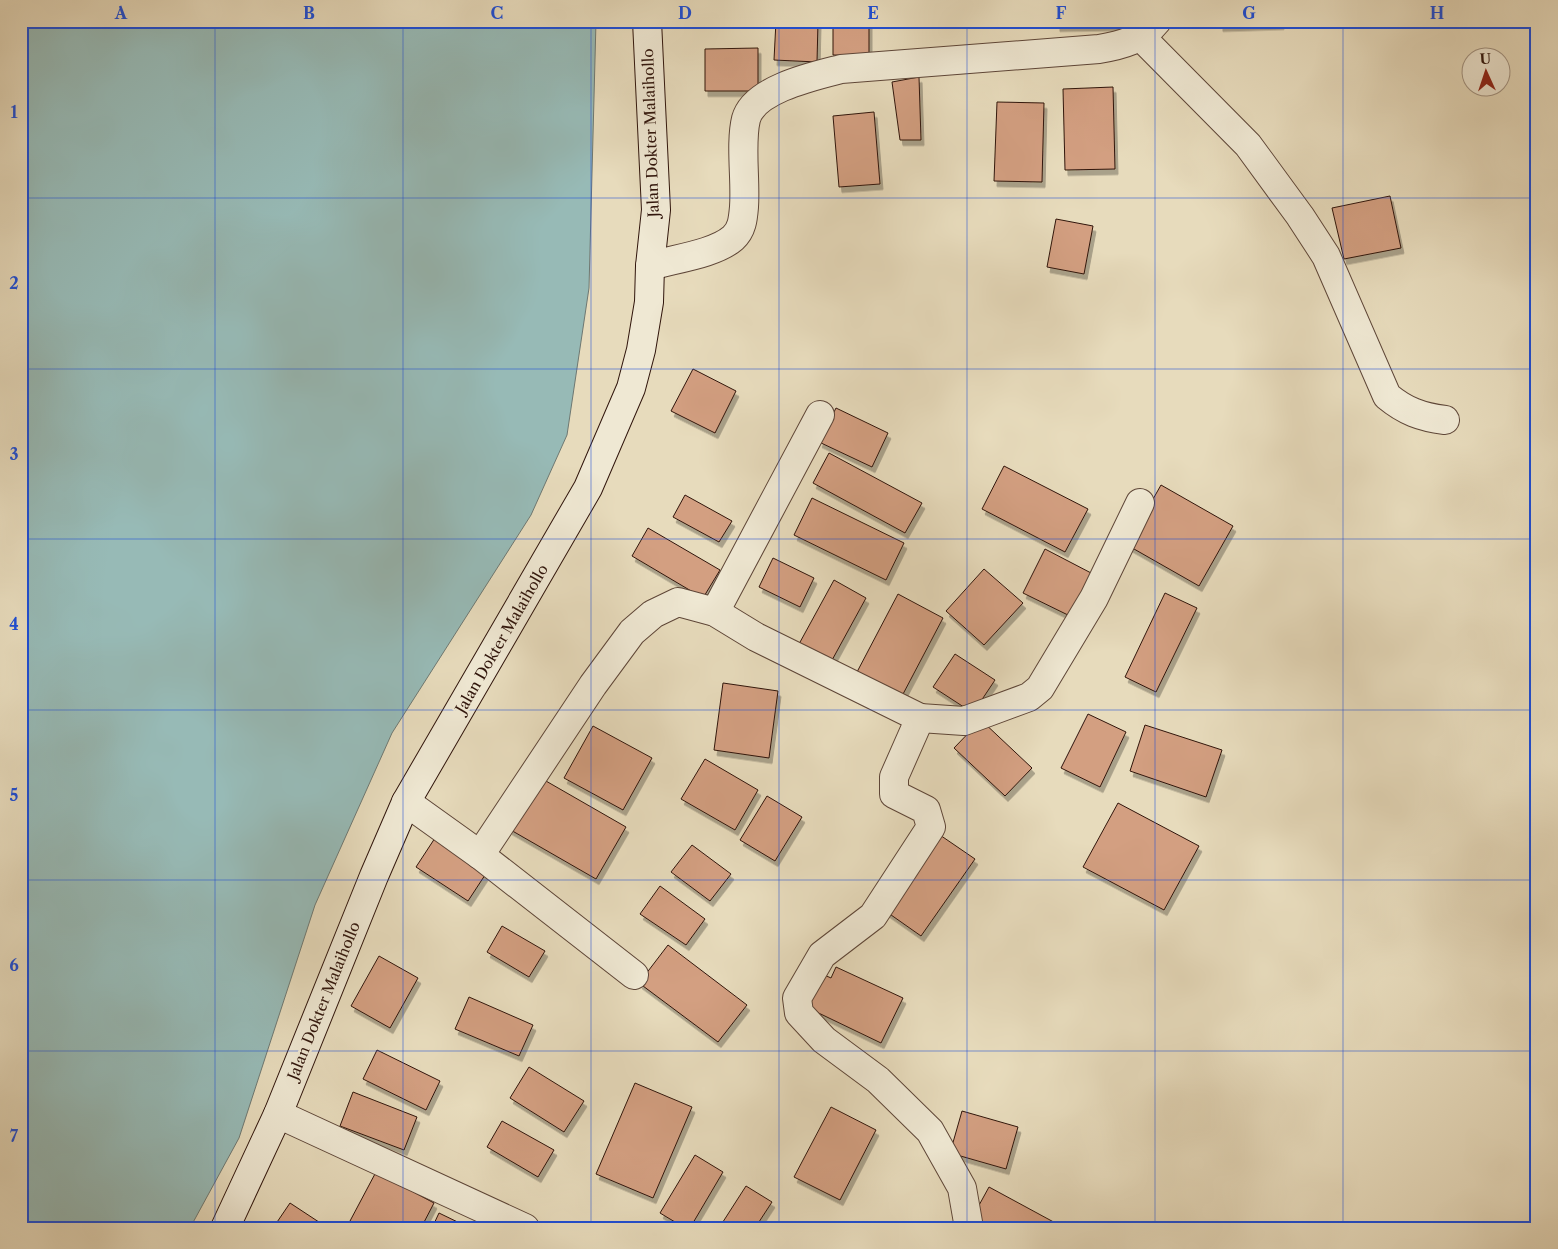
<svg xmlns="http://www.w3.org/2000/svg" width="1558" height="1249" font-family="'Libre Caslon Text',serif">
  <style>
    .water { fill: #97bab6; stroke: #6e7872 }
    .building { fill: #d39f81; stroke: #30150c; filter: url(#shadow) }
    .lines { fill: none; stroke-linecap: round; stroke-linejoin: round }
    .street-casing { stroke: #5e4638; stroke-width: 30 }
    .secondary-casing { stroke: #30150c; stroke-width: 30 }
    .street { stroke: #efe8d3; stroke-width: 28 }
    .secondary { stroke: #efe8d3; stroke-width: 28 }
    .grid { fill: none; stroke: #1d4ed8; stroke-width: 1; stroke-opacity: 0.55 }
    .labels { text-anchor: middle; stroke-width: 4.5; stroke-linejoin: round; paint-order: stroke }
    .street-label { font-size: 15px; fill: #30150c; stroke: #efe8d3 }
    .neatline { fill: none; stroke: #1d4ed8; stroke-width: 2 }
    .grid-label { font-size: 16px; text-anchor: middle; font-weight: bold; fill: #1d4ed8 }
  </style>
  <defs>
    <filter id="shadow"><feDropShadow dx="3" dy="5.5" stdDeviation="0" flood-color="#0004"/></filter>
  </defs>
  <rect width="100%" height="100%" fill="#e7dbbc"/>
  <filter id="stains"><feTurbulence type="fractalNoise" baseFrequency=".004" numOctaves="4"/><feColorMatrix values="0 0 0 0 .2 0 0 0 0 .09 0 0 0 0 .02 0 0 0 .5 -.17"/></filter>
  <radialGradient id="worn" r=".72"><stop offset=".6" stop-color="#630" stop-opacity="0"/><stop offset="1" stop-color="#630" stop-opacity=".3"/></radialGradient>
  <path class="water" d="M21,21H596L589,288L567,435L531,515L392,733L315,905L239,1138L190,1228H21Z"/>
  <g class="building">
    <path d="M776,21L818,22L817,62L774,60Z"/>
    <path d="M833,21H869V56L833,55Z"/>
    <path d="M1057,21H1117V25L1057,26Z"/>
    <path d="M1220,21H1281V24L1220,26Z"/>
    <path d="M758,48V91H705V49Z"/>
    <path d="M919,77L921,140H900L892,82Z"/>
    <path d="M1113,87L1115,169L1065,170L1063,89Z"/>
    <path d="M997,102L1044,103L1042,182L994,181Z"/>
    <path d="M874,112L880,184L839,187L833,116Z"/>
    <path d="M1390,196L1401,248L1344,259L1332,208Z"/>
    <path d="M1056,219L1093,226L1084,274L1047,267Z"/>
    <path d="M693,369L736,391L715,433L671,411Z"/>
    <path d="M836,408L888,433L872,467L819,442Z"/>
    <path d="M829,453L922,503L905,533L813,483Z"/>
    <path d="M1004,466L1088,509L1065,552L982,509Z"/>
    <path d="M1161,485L1233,526L1199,586L1127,545Z"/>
    <path d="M685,495L732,521L719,542L673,517Z"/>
    <path d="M812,498L904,543L886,580L794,535Z"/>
    <path d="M648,528L720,570L703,598L632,556Z"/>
    <path d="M1045,549L1093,574L1072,617L1023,593Z"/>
    <path d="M773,558L814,578L800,607L759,587Z"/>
    <path d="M984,569L1023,603L984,645L946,611Z"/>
    <path d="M834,580L866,598L831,662L799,644Z"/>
    <path d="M1165,593L1197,608L1156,692L1125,677Z"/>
    <path d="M898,594L943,618L902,696L857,672Z"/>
    <path d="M955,654L995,680L973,713L933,687Z"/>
    <path d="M723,683L778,691L769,758L714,750Z"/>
    <path d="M1088,714L1126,732L1100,787L1061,768Z"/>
    <path d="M981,720L1032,768L1005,796L954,748Z"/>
    <path d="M1145,725L1222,750L1206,797L1130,771Z"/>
    <path d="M593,726L652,758L623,810L564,778Z"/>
    <path d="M705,759L758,790L735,830L681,799Z"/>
    <path d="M539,777L626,827L596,879L509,829Z"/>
    <path d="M767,796L802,817L775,861L740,840Z"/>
    <path d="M1118,803L1199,846L1164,910L1083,867Z"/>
    <path d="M937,833L975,859L921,936L884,910Z"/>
    <path d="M435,838L487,872L468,901L416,867Z"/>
    <path d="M692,845L731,874L710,901L671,872Z"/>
    <path d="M660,886L705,919L686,945L640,914Z"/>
    <path d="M502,926L545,951L529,977L487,952Z"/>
    <path d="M668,945L747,1005L718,1042L639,983Z"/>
    <path d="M379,956L418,978L390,1028L351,1006Z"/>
    <path d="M836,967L903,998L881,1043L804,1006L820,973L831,978Z"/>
    <path d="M469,997L533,1025L519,1056L455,1029Z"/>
    <path d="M377,1050L440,1081L426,1110L363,1079Z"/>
    <path d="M529,1067L584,1101L564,1132L510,1098Z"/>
    <path d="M635,1083L692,1107L653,1198L596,1174Z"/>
    <path d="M353,1092L417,1117L404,1150L340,1126Z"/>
    <path d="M831,1107L876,1130L840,1200L794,1177Z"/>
    <path d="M962,1111L1018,1127L1006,1169L950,1153Z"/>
    <path d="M502,1121L554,1150L538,1177L487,1147Z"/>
    <path d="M695,1155L723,1172L690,1228H685L660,1213Z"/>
    <path d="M376,1172L434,1203L421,1228H363L350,1221Z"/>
    <path d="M746,1186L772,1202L755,1228H719Z"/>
    <path d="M989,1187L1061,1226L1060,1228H990L972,1218Z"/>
    <path d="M290,1203L328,1228H273Z"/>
    <path d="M439,1213L470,1228H432Z"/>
  </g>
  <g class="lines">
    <defs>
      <g id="street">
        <path d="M1140,36L1248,145L1300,216L1326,256L1387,396C1405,411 1421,417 1445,420"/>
        <path d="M650,266C673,259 715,254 733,238C742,230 743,219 744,207C746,181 740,143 746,119C754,89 814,76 841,69L1099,49C1122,45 1142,40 1157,21"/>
        <path d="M715,612L820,415"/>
        <path d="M920,718L964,721L1029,697L1040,688L1094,598L1140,503"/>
        <path d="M406,802L480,855L634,975"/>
        <path d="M480,855L593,685L632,632L653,614L678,602L715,612L756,637L920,718L894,777V794L926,810L931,827L873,916L822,955L797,998L799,1013L824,1040L878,1080L930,1131L962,1188L969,1228"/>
        <path d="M278,1114L525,1228"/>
      </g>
      <path id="secondary" d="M225,1228L278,1114L374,876L406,802L588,488L631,388L641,350L649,302L650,266L656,210L647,21"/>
    </defs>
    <use href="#street" class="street-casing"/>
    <use href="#secondary" class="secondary-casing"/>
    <use href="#street" class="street"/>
    <use href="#secondary" class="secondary"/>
  </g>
  <path class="grid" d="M215,21V1228M403,21V1228M591,21V1228M779,21V1228M967,21V1228M1155,21V1228M1343,21V1228M21,198H1537M21,369H1537M21,539H1537M21,710H1537M21,880H1537M21,1051H1537"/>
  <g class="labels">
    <g class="street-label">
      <text transform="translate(651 133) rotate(-92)" y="5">Jalan Dokter Malaihollo</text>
      <text transform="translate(502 639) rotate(-60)" y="5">Jalan Dokter Malaihollo</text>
      <text transform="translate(324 1001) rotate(-68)" y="5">Jalan Dokter Malaihollo</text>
    </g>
  </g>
  <rect width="1558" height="1249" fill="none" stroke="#e7dbbc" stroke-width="55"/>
  <g transform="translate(1486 72) rotate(357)"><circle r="24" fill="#efe8d3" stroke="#a39483"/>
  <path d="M0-4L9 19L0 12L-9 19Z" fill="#8f2418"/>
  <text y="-8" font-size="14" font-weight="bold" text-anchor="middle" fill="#30150c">U</text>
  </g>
  <rect x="28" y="28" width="1502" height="1194" class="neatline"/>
  <g class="grid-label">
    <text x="121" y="19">A</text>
    <text x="309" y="19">B</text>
    <text x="497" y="19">C</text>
    <text x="685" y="19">D</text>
    <text x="873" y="19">E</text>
    <text x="1061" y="19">F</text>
    <text x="1249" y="19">G</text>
    <text x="1437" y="19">H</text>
    <text x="14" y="118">1</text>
    <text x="14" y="289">2</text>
    <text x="14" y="460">3</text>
    <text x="14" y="630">4</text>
    <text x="14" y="801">5</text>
    <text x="14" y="971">6</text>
    <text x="14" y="1142">7</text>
  </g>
  <rect width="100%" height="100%" filter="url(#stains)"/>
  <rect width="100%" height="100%" fill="url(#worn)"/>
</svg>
